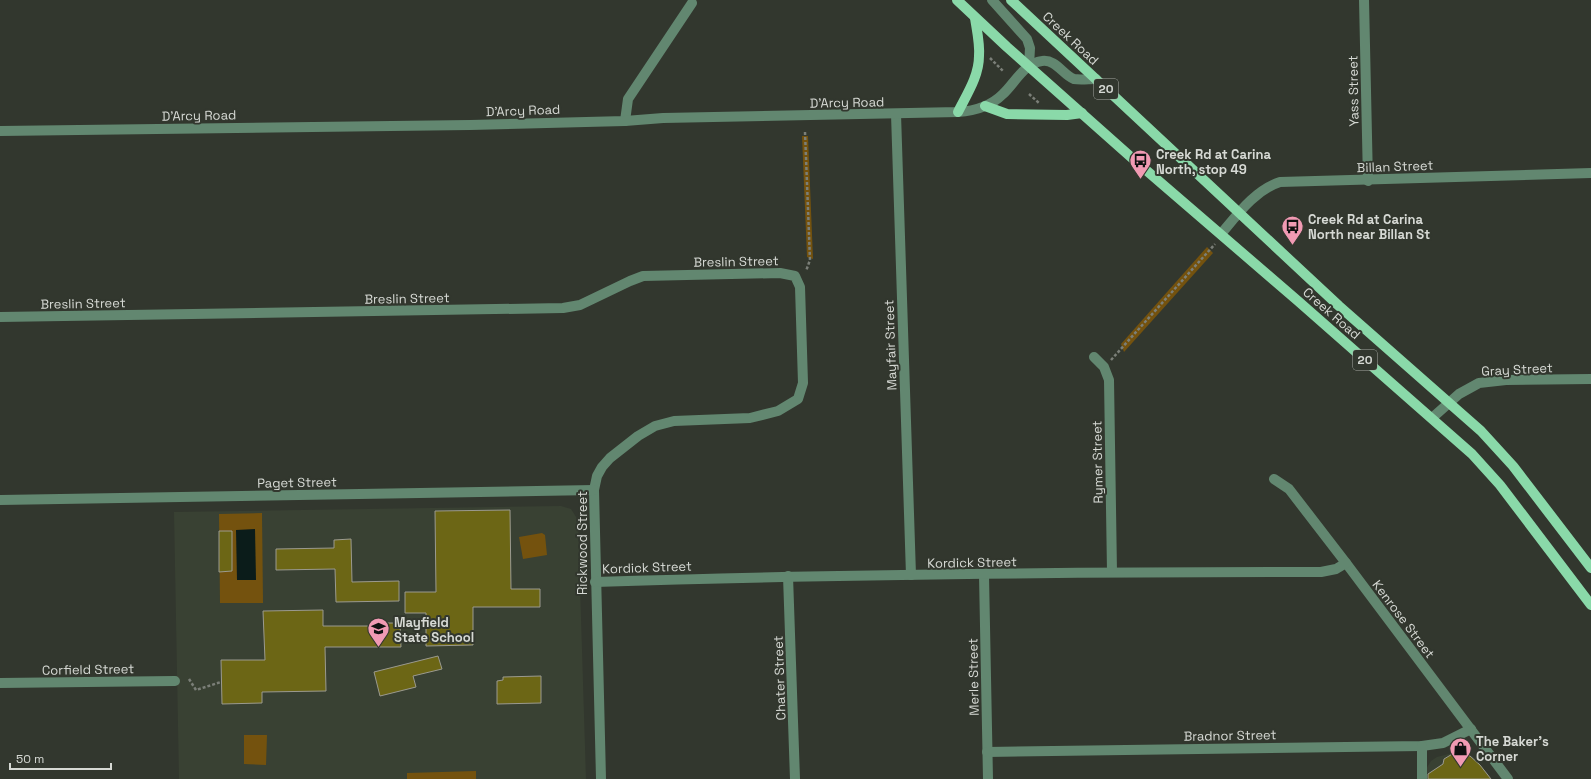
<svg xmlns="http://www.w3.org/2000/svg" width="1591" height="779" font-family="'Space Grotesk',sans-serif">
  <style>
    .built { fill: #394133 }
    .green { fill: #74520e }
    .water { fill: #0b1c1a }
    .building { fill: #6c6615; stroke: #9b9a8f }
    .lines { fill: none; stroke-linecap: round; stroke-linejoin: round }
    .path { stroke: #7b7f78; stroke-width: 2.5; stroke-dasharray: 3 2; stroke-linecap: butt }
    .minor { stroke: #628770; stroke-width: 10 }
    .major { stroke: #8ad9a9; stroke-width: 10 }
    .labels { text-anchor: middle; stroke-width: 4; stroke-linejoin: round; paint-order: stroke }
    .shield { fill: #32372e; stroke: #a5a8a2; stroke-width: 1 }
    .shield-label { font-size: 12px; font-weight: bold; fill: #d6d9d4 }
    .street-label { font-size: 13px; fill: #d6d9d4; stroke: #32372e }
    .poi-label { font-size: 13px; font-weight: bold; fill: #d6d9d4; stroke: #32372e; text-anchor: start }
  </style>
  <rect width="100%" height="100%" fill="#32372e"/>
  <g class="built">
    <path d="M561,506L571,509L578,520L586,779H179L174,512Z"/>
    <path d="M1456,752L1465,753L1473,757L1491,779H1426V769L1431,761L1437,757Z"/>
  </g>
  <g class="green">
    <path d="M802,136H808L813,259L807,257Z"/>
    <path d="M1207,247L1213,253L1124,352L1121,344Z"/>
    <path d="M262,513L263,603H220L219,514Z"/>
    <path d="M542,533L545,535L547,555L523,559L519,537Z"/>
    <path d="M244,735H267L266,765L244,764Z"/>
    <path d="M476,771V779H407V773Z"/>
  </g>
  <path class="water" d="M255,529L256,580H237L236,530Z"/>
  <g class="building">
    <path d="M510,510L511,589H540V607H473V645L426,646V613H405V592H436L435,511Z"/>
    <path d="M219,531H232V571L219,572Z"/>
    <path d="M351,539L352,582L399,581V601L336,602L335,569L276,570V549L334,548V540Z"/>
    <path d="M323,610V626H370V623H400L401,647H325L326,691L262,692V703L222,704L221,660H265L263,611Z"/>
    <path d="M438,656L442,669L413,676L416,687L380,696L374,672Z"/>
    <path d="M541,676V703L497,704V681L503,680V677Z"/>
    <path d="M1454,753L1463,754L1470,756L1480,765L1491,779H1428V774L1443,764L1444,759Z"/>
  </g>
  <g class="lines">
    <g class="path">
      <path d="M990,58L1004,72"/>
      <path d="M1029,94L1039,103"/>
      <path d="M805,132L810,260L806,271"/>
      <path d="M1111,360L1215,244"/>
      <path d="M189,679L196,690L221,682"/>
    </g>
    <g class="minor">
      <path d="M992,0L1027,39L1030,48L1029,66"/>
      <path d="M1364,0L1368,181"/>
      <path d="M896,114L911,575"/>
      <path d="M625,121L628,99L692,3"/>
      <path d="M0,131L470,125L625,121L663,118L958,112C975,111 991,106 1003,94C1015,83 1024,63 1042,61C1056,59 1063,75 1074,79C1080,80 1089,79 1096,79"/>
      <path d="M1221,234C1237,215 1255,190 1280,182L1591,173"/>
      <path d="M0,317L563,308L580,305L630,281L643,276L780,273L795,276L800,287L803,383L798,399L778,411L750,418L674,421L655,426L638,436L610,458L602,467L597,476L594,490L601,779"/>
      <path d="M1094,357L1104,367L1109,380L1112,572"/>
      <path d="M1432,418L1459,394L1479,383L1506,380L1591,379"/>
      <path d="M1274,479L1289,489L1346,563L1508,779"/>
      <path d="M0,500L594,490"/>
      <path d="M984,575L988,779"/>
      <path d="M788,576L795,779"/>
      <path d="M595,582C837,574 1079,572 1321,572L1336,569L1346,563"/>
      <path d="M0,683L175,681"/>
      <path d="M987,752L1422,746L1443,743L1471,729"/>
      <path d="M1422,779V746"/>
    </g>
    <g class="major">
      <path d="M957,0L1007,47L1132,158L1298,301L1472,454L1500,485L1591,605"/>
      <path d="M1011,0L1339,306L1481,431L1513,466L1591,568"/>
      <path d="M985,106L1007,114L1067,115L1082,113"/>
      <path d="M958,112C967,94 979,76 979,56C980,44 977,31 975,18"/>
    </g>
  </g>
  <defs>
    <symbol id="bus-pin" viewBox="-11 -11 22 30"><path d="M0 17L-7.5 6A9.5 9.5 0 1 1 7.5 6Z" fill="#f19ab3" stroke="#32372e"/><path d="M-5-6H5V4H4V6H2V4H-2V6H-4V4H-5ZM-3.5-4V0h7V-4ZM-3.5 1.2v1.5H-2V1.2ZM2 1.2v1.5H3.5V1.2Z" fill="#111"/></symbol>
    <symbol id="school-pin" viewBox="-11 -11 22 30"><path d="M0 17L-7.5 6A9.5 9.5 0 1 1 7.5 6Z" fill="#f19ab3" stroke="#32372e"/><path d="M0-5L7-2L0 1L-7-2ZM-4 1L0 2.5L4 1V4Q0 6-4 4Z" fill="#111"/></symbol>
    <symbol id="shop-pin" viewBox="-11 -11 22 30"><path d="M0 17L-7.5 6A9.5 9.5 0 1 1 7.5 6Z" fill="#f19ab3" stroke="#32372e"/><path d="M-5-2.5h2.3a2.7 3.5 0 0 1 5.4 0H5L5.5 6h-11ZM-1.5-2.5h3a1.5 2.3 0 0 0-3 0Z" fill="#111"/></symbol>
  </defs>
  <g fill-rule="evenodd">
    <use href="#bus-pin" x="1128" y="148" width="25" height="34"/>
    <use href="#bus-pin" x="1280" y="214" width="25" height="34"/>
    <use href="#school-pin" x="366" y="616" width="25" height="34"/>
    <use href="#shop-pin" x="1448" y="736" width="25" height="34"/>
  </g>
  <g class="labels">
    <g class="shield">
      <rect x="1094" y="79" width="24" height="20" rx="3"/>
      <rect x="1353" y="350" width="24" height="20" rx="3"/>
    </g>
    <g class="shield-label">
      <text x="1106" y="93">20</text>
      <text x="1365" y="364">20</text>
    </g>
    <g class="street-label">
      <text transform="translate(1071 38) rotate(43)" y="5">Creek Road</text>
      <text transform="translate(1353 91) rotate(-91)" y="5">Yass Street</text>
      <text transform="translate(847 102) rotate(-1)" y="5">D'Arcy Road</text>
      <text transform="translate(523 110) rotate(-2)" y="5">D'Arcy Road</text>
      <text transform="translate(199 115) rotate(-1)" y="5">D'Arcy Road</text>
      <text transform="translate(1395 166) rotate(-2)" y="5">Billan Street</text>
      <text transform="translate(736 261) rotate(-1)" y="5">Breslin Street</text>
      <text transform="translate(407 298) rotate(-1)" y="5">Breslin Street</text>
      <text transform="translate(83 303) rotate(-1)" y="5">Breslin Street</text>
      <text transform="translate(1332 313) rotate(41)" y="5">Creek Road</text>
      <text transform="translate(890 345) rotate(-92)" y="5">Mayfair Street</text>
      <text transform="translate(1517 369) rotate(-3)" y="5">Gray Street</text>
      <text transform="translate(1097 462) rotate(-91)" y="5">Rymer Street</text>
      <text transform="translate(297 482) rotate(-1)" y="5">Paget Street</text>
      <text transform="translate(582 543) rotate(-90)" y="5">Rickwood Street</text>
      <text transform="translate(972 562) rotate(-1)" y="5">Kordick Street</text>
      <text transform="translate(647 567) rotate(-2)" y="5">Kordick Street</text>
      <text transform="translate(1404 619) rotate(53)" y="5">Kenrose Street</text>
      <text transform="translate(88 669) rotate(-1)" y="5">Corfield Street</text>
      <text transform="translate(973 677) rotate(-91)" y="5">Merle Street</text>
      <text transform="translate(779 678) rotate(-92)" y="5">Chater Street</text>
      <text transform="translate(1230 735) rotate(-1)" y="5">Bradnor Street</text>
    </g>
    <g class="poi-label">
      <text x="1156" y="159">Creek Rd at Carina<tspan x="1156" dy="15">North, stop 49</tspan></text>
      <text x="1308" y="224">Creek Rd at Carina<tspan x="1308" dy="15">North near Billan St</tspan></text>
      <text x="394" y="627">Mayfield<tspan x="394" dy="15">State School</tspan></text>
      <text x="1476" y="746">The Baker's<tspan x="1476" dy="15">Corner</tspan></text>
    </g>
  </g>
  <path d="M10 763v6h101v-6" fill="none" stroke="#d6d9d4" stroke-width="2"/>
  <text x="16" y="763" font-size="12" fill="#d6d9d4" stroke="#32372e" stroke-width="3" paint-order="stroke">50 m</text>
</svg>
